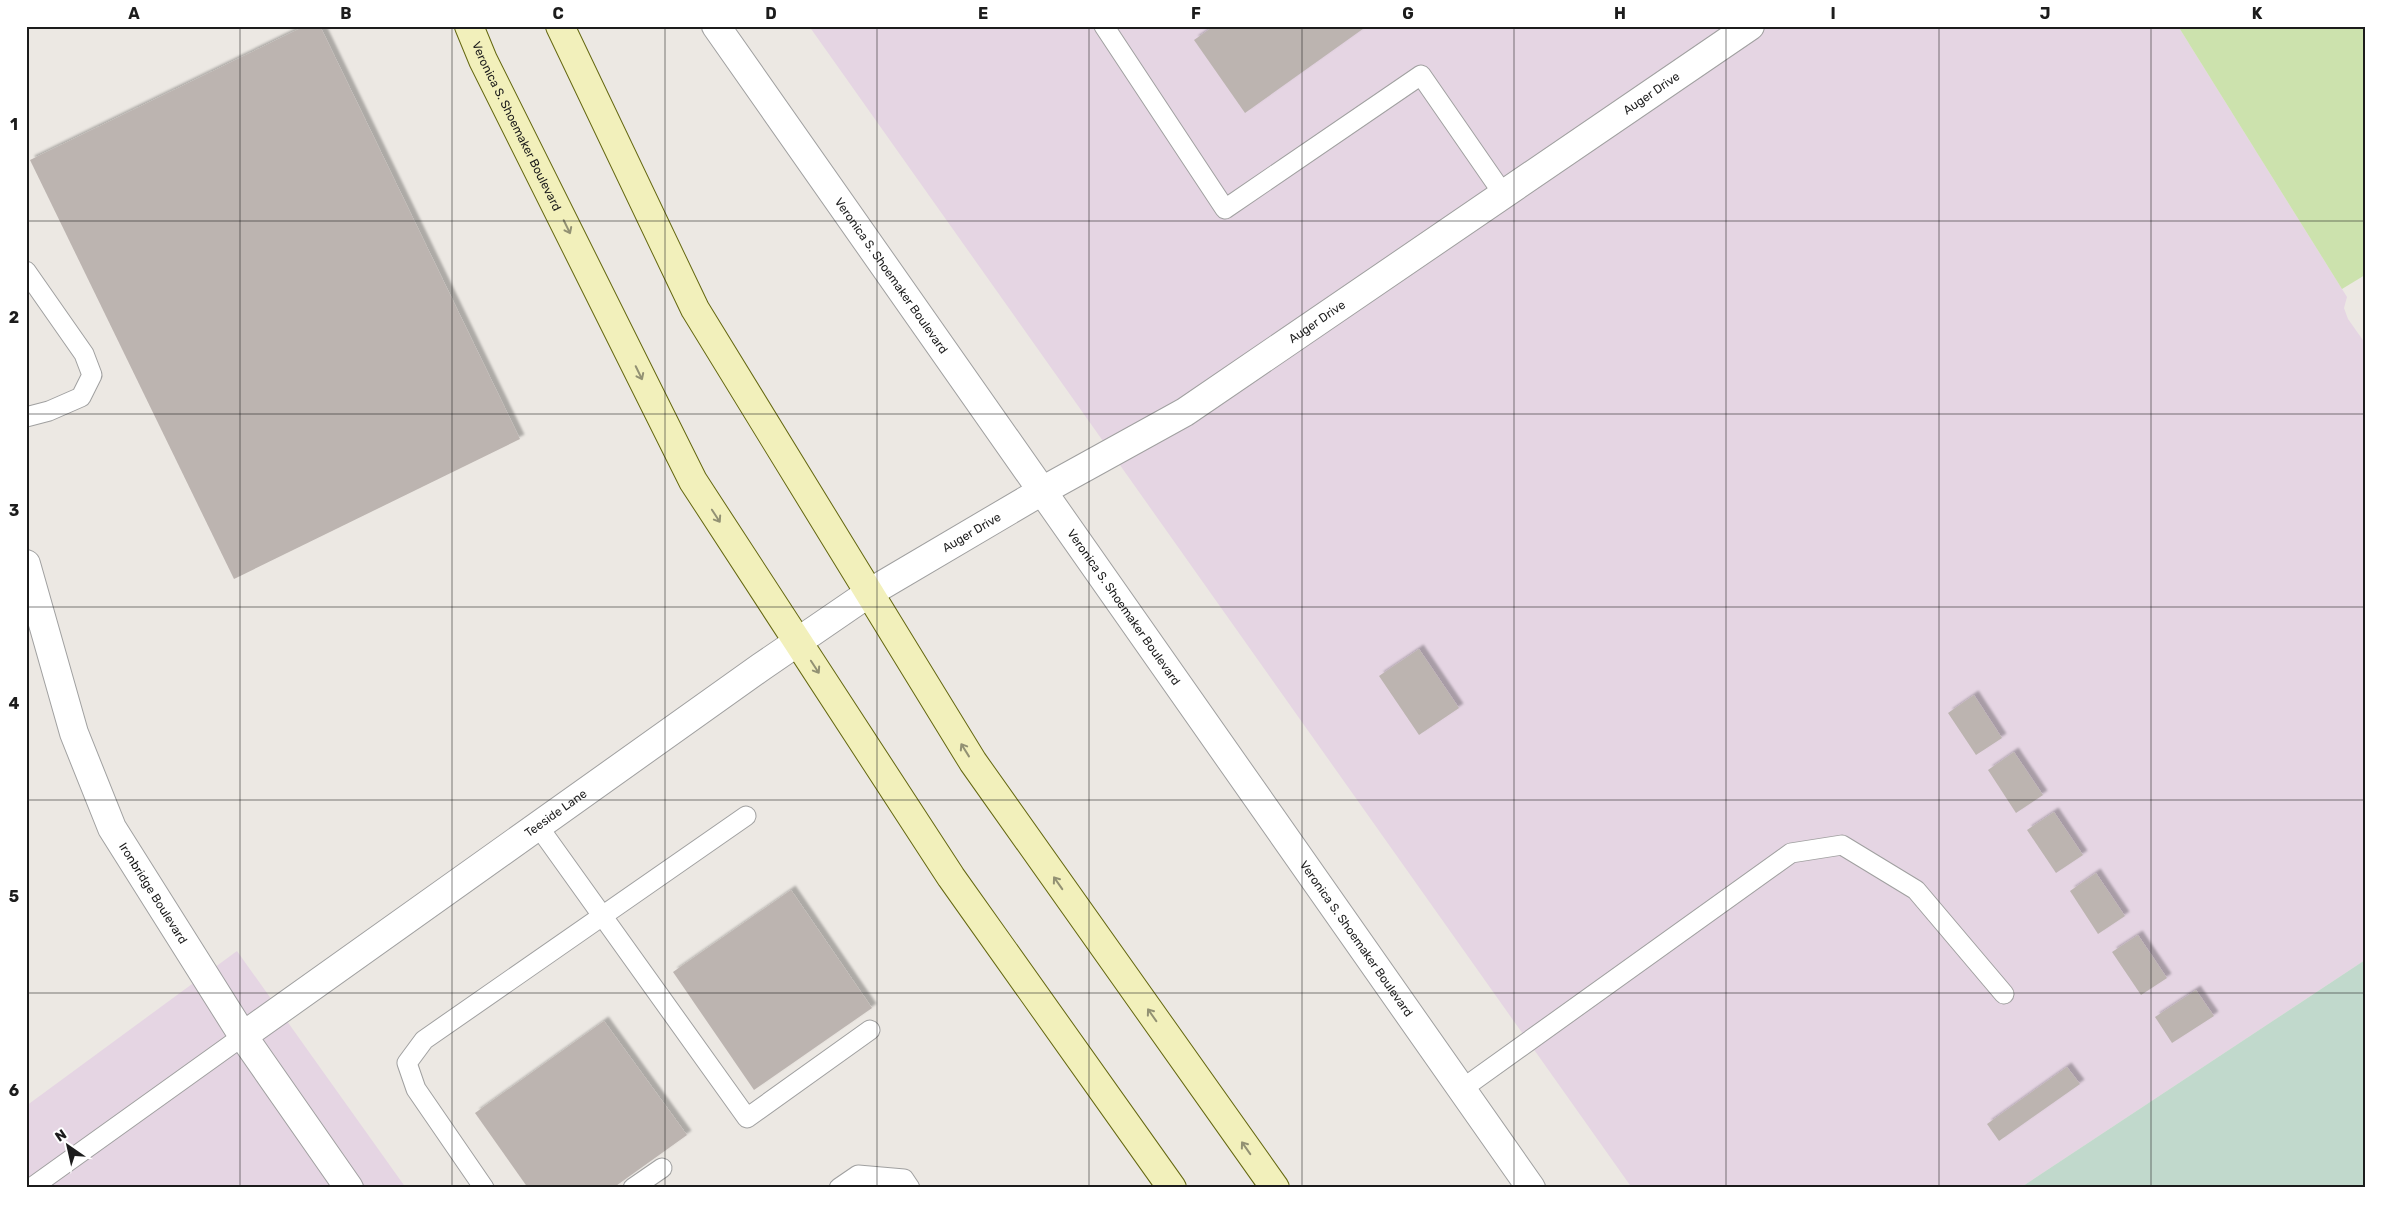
<svg xmlns="http://www.w3.org/2000/svg" width="2391" height="1214" font-family="Rubik,sans-serif">
  <style>
    .industrial { fill: #e5d5e3 }
    .grass { fill: #cce2ad }
    .wetland { fill: #c1d9cc }
    .building { fill: #bcb4b0; filter: url(#shadow) }
    .lines { fill: none; stroke-linecap: round; stroke-linejoin: round }
    .lane-casing { stroke: #a0a0a0; stroke-width: 21 }
    .street-casing { stroke: #a0a0a0; stroke-width: 30 }
    .secondary-casing { stroke: #646710; stroke-width: 30 }
    .lane { stroke: #fff; stroke-width: 19 }
    .street { stroke: #fff; stroke-width: 28 }
    .secondary { stroke: #f2f0bb; stroke-width: 28 }
    .oneway { stroke: #929173 }
    .grid { fill: none; stroke: #1c1c1c; stroke-width: 1; stroke-opacity: 0.55 }
    .labels { text-anchor: middle; stroke-width: 4; stroke-linejoin: round; paint-order: stroke }
    .street-label { font-size: 12px; fill: #1c1c1c; stroke: #fff }
    .neatline { fill: none; stroke: #1c1c1c; stroke-width: 2 }
    .grid-label { font-size: 16px; text-anchor: middle; font-weight: bold; fill: #1c1c1c }
  </style>
  <defs>
    <filter id="shadow"><feDropShadow dx="4.5" dy="-4.5" stdDeviation="1" flood-color="#0004"/></filter>
  </defs>
  <rect width="100%" height="100%" fill="#ece8e3"/>
  <g class="industrial">
    <path d="M809,26H2178L2347,297L2344,308L2348,319L2365,343V960L2020,1188H1632Z"/>
    <path d="M237,951L406,1188H26V1106Z"/>
  </g>
  <path class="grass" d="M2178,26H2365V275L2342,289Z"/>
  <path class="wetland" d="M2365,960V1188H2020Z"/>
  <g class="building">
    <path d="M305,26H320L520,439L234,579L30,160Z"/>
    <path d="M1214,26H1367L1245,113L1194,40Z"/>
    <path d="M1419,649L1459,708L1419,735L1379,676Z"/>
    <path d="M1974,695L2002,738L1976,755L1948,713Z"/>
    <path d="M2014,752L2043,795L2016,813L1988,770Z"/>
    <path d="M2054,812L2083,855L2056,873L2027,830Z"/>
    <path d="M2096,873L2125,916L2098,934L2070,891Z"/>
    <path d="M791,890L872,1008L754,1090L673,972Z"/>
    <path d="M2138,935L2167,978L2141,995L2112,952Z"/>
    <path d="M2196,990L2214,1016L2172,1043L2155,1017Z"/>
    <path d="M604,1021L687,1135L613,1188H528L475,1113Z"/>
    <path d="M2067,1067L2080,1084L1999,1141L1987,1124Z"/>
  </g>
  <g class="lines">
    <defs>
      <g id="lane">
        <path d="M1104,26L1225,209L1421,75L1504,195"/>
        <path d="M26,271L84,354L92,375L81,397L49,411L26,417"/>
        <path d="M538,826L747,1118L870,1030"/>
        <path d="M1462,1089L1791,853L1842,845L1916,890L2004,994"/>
        <path d="M31,1188L243,1036"/>
        <path d="M484,1188L416,1089L407,1063L424,1040L746,816"/>
        <path d="M633,1188L662,1168"/>
        <path d="M839,1188L858,1175L904,1179L910,1188"/>
      </g>
      <g id="street">
        <path id="s1" d="M716,26L1531,1188"/>
        <path id="s2" d="M26,564L74,733L112,828L243,1036L349,1188"/>
        <path id="s3" d="M243,1036L761,667L869,593L1042,491L1185,412L1750,26"/>
      </g>
      <g id="secondary">
        <path id="s4" d="M469,26L483,60L693,481L951,877L1172,1188"/>
        <path d="M560,26L695,309L973,762L1275,1188"/>
      </g>
    </defs>
    <use href="#lane" class="lane-casing"/>
    <use href="#street" class="street-casing"/>
    <use href="#secondary" class="secondary-casing"/>
    <use href="#lane" class="lane"/>
    <use href="#street" class="street"/>
    <use href="#secondary" class="secondary"/>
  </g>
  <defs><path id="oneway-shaft" d="M-6 0H5M1.5-3L5.5 0L1.5 3" fill="none" stroke-width="1.6" stroke-linecap="round" stroke-linejoin="round" transform="scale(1.25)"/></defs>
  <g class="oneway">
    <use href="#oneway-shaft" transform="translate(567 227) rotate(64)"/>
    <use href="#oneway-shaft" transform="translate(639 373) rotate(64)"/>
    <use href="#oneway-shaft" transform="translate(716 516) rotate(57)"/>
    <use href="#oneway-shaft" transform="translate(815 667) rotate(57)"/>
    <use href="#oneway-shaft" transform="translate(965 750) rotate(-122)"/>
    <use href="#oneway-shaft" transform="translate(1058 883) rotate(-125)"/>
    <use href="#oneway-shaft" transform="translate(1152 1015) rotate(-125)"/>
    <use href="#oneway-shaft" transform="translate(1246 1148) rotate(-125)"/>
  </g>
  <path class="grid" d="M240,26V1188M452,26V1188M665,26V1188M877,26V1188M1089,26V1188M1302,26V1188M1514,26V1188M1726,26V1188M1939,26V1188M2151,26V1188M26,221H2365M26,414H2365M26,607H2365M26,800H2365M26,993H2365"/>
  <g class="labels">
    <g class="street-label">
      <text dy="4" stroke="none"><textPath href="#s3" startOffset="1696">Auger Drive</textPath></text>
      <text dy="4" stroke="none"><textPath href="#s4" startOffset="111">Veronica S. Shoemaker Boulevard</textPath></text>
      <text dy="4" stroke="none"><textPath href="#s1" startOffset="305">Veronica S. Shoemaker Boulevard</textPath></text>
      <text dy="4" stroke="none"><textPath href="#s3" startOffset="1291">Auger Drive</textPath></text>
      <text dy="4" stroke="none"><textPath href="#s3" startOffset="886">Auger Drive</textPath></text>
      <text dy="4" stroke="none"><textPath href="#s1" startOffset="710">Veronica S. Shoemaker Boulevard</textPath></text>
      <text dy="4" stroke="none"><textPath href="#s3" startOffset="384">Teeside Lane</textPath></text>
      <text dy="4" stroke="none"><textPath href="#s2" startOffset="355">Ironbridge Boulevard</textPath></text>
      <text dy="4" stroke="none"><textPath href="#s1" startOffset="1115">Veronica S. Shoemaker Boulevard</textPath></text>
    </g>
  </g>
  <rect width="2391" height="1214" fill="none" stroke="#ffffff" stroke-width="55"/>
  <g transform="translate(68 1146) rotate(326)" stroke="#ffffff" stroke-width="4" paint-order="stroke">
  <path d="M0-4L9 19L0 12L-9 19Z" fill="#1c1c1c"/>
  <text y="-8" font-size="14" font-weight="bold" text-anchor="middle" fill="#1c1c1c">N</text>
  </g>
  <rect x="28" y="28" width="2336" height="1158" class="neatline"/>
  <g class="grid-label">
    <text x="134" y="19">A</text>
    <text x="346" y="19">B</text>
    <text x="558" y="19">C</text>
    <text x="771" y="19">D</text>
    <text x="983" y="19">E</text>
    <text x="1196" y="19">F</text>
    <text x="1408" y="19">G</text>
    <text x="1620" y="19">H</text>
    <text x="1833" y="19">I</text>
    <text x="2045" y="19">J</text>
    <text x="2257" y="19">K</text>
    <text x="14" y="130">1</text>
    <text x="14" y="323">2</text>
    <text x="14" y="516">3</text>
    <text x="14" y="709">4</text>
    <text x="14" y="902">5</text>
    <text x="14" y="1096">6</text>
  </g>
</svg>
